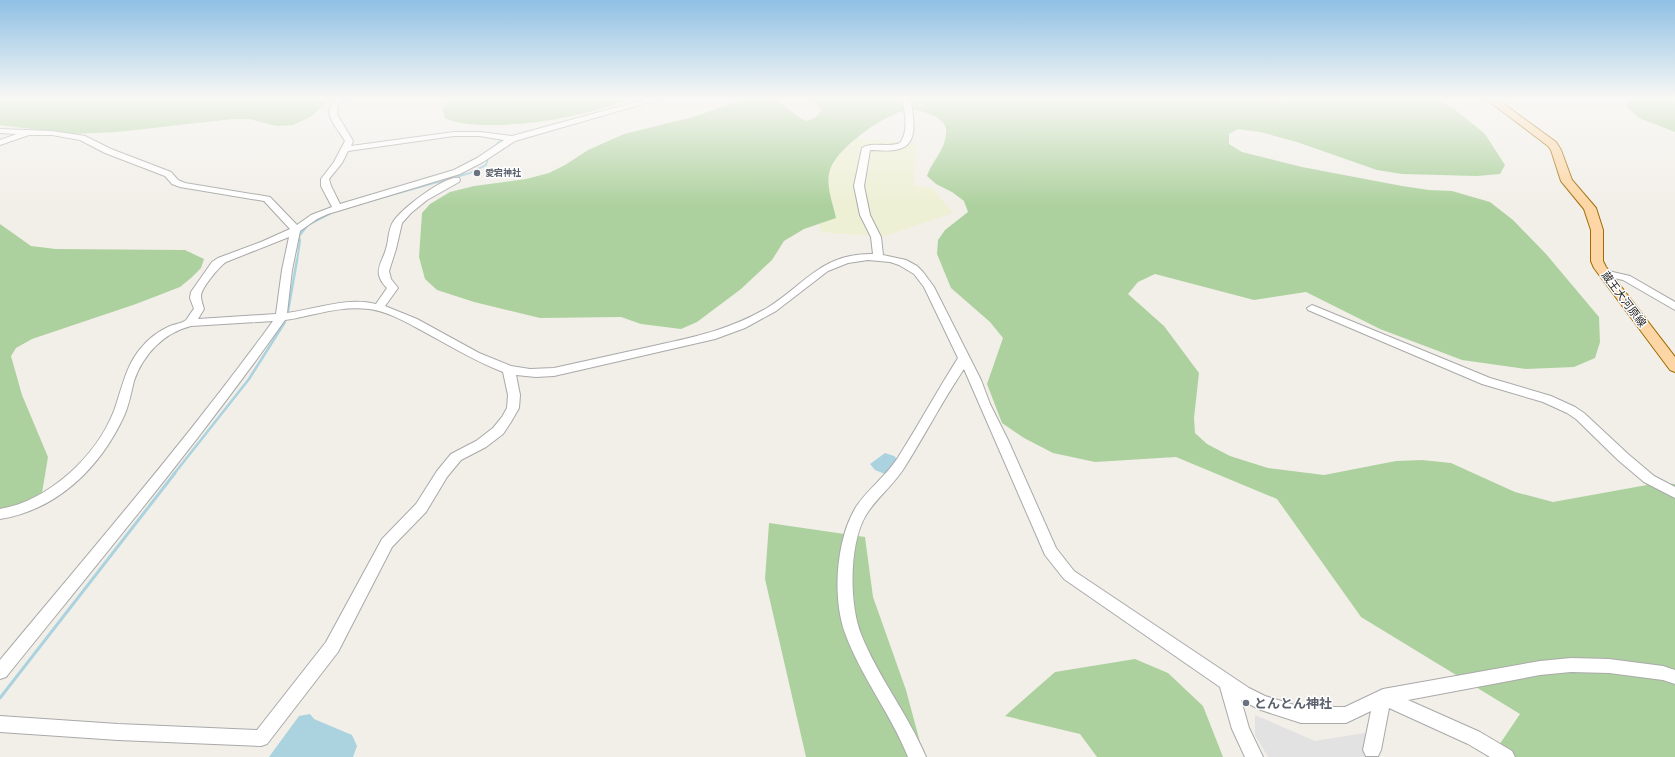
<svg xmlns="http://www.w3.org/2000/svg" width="1675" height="757" font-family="Jost,'Noto Sans JP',sans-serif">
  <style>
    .farmland { fill: #eef0d5 }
    .forest { fill: #add19e }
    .parking { fill: #e2e2e2 }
    .water { fill: #aad3df }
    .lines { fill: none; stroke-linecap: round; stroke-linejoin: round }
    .stream-far2 { stroke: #aad3df; stroke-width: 2 }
    .stream-far1 { stroke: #aad3df; stroke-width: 2.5 }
    .stream { stroke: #aad3df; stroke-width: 3 }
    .minor-casing { stroke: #a9a9a9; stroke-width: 2 }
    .major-casing { stroke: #a06b00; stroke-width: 2 }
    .minor { fill: #fff; fill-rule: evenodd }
    .major { fill: #fcd6a4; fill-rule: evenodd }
    .worship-dot { fill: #6b7280; stroke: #fff; stroke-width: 1.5 }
    .labels { text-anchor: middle; stroke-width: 3; stroke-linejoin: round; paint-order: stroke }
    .far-worship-label { font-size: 9px; font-weight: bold; fill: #5b616d; stroke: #fff; text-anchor: start }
    .street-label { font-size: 11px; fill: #222; stroke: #fff }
    .near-worship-label { font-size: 13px; font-weight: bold; fill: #5b616d; stroke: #fff; text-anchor: start }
  </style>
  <rect width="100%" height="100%" fill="#f2efe9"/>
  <path class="farmland" d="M827,135L916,143L914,186L932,188L953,213L883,237L821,232L801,175Z"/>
  <g class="forest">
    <path d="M0,99H329L312,116L293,125L277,126L249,119H233L117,132L71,134L0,125Z"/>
    <path d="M450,99H631C586,116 531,126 484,125C470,124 457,124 445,118L442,108Z"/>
    <path d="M745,99H775L800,118L807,121L816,117L822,110L812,99H1241L1281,101L1291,99H1436L1452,107L1485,134L1505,165L1500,174L1477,176L1402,174L1377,170L1297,142L1260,132L1238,129L1229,134V144L1242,152L1302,167L1402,186L1429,190L1452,191L1490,202L1513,220L1546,254L1599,317L1600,342L1595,358L1574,367L1526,369L1462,360L1380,329L1306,292L1254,300L1155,274L1138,282L1128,294L1164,326L1199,373L1194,418L1195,433L1207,444L1230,456L1268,468L1324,475L1396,461L1422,460L1451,463L1515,492L1553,502L1658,483L1675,484V757H1491L1520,714L1361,617L1277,499L1176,457L1095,462L1053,453L1024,438L1002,423L987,384L1003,338L990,322L951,288L937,254L938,240L945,230L968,212L964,201L952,192L936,184L927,176C933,159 947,149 946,129C945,122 939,119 934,116C927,113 915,108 907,110C885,114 840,146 831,167C824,183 833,203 836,218L804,229L784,241L772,260L741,289L697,322L681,329L641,324L621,317L540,318L474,302L437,290L425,279L419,257L422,213L430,204L450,192L474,186L526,179L549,173L565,165L588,150L624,134L693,117Z"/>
    <path d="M1627,99H1675V132L1639,118L1627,107Z"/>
    <path d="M0,224L31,246L56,249L185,250L204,259L201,268L191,278L180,287L136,304L32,339L16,348L11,356L22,395L48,457L42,493L7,516H0Z"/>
    <path d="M769,523L865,537L873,597L906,690L924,757H806L765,579Z"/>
    <path d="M1135,659L1168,673L1203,706L1223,757H1097L1080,734L1005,716L1055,672Z"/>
  </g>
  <path class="parking" d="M1255,715L1315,741L1364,733L1380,738L1376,757H1268L1255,735Z"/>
  <g class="water">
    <path d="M885,453L894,456L898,460L885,474L875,470L870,464Z"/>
    <path d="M310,714L314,719L352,735L357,746L353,757H269L299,716Z"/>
  </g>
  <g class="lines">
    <g class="stream-far2">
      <path d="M492,149L500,141"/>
      <path d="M366,202L470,173L486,165L488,158"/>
      <path d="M297,261L300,241L299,236L308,225L331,213"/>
    </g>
    <g class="stream-far1">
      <path d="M288,311L297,260"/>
      <path d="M174,474L249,379L285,322"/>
    </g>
    <path class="stream" d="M0,698L175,473"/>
    <defs>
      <g id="minor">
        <path d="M336,99H345L338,105L337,114L353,141L351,146L454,132H480L512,136L647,99H660L515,141L483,162L460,174L328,214L317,219L300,231L292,270L287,313C317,309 346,297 376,304L387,288C384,285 380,280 379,275C377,267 384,257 386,249C389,240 388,230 393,222C401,209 445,175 459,178L460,180L459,182L427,200L411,213L402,223L396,249L389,271L391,279L398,288L385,306L417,319L479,353L511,366L530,369L554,368C586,361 617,354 649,347C693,337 727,331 767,308C805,285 821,253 873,254L871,237L860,215L854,186L862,148C870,141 889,148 900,143C909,131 905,112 902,99H910C913,115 920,144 899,149C889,152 879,150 870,150L864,186L870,215L881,237L883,255L906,260L917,266L923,272L934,287L981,380L990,404L1008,440L1056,548L1074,571L1249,688L1265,696L1301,707H1345L1383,689L1540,661L1571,658L1609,659L1663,666L1675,670V684L1663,680L1609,673L1571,672L1540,675L1408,700L1480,732L1512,751L1515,757H1490L1468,744L1389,708L1381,750L1378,756H1366L1363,750L1371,711L1346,723H1301L1261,710L1241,700L1249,728L1263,757H1245L1232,729L1220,687L1064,579L1045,555L964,369C943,400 926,433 906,465C895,484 877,497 866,515C849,543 849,604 861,634C878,677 908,714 926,757H908C891,714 861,677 845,633C832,597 836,540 856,507C867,490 885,477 897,459C918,426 937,391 958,358L924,287L914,274L899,265L890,262L868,260L848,263L828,271L776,311L745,328L715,339L554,376L536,377L516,375L520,395L519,408L511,422L503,434L486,447L461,460L447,477L426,512L392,547L338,652L267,744L261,746L118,740L0,732V716L118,724L257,730L326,642L382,539L416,504L437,471L451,454L476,441L493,428L502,417L507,408L508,395L503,372C474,361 447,344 419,329C404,321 386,311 369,309C341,305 312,316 285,320C198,443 101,559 6,677L0,679V660C93,548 188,438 273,321L191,326C163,333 143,355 134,381C131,393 129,405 124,416C100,468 57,510 0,519V509C48,501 96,457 114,411C122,389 125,367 141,348C149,338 159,331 170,326C175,324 184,323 187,319C189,316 191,312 194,309L190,298L191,292L212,262L218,258L261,242L290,229L264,201L180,187L172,184L165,176L105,153L80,140L52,135H29L0,145V140L17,134L0,133V129L52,131L85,136L111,149L171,172L178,180L185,183L270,197L297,225L311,215L332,207L321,186V179L334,162L345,141C337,127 320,113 336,99ZM454,136H480L504,140L477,158L454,170L340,204L331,186L329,179L342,163L348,151ZM289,237L282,270L276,314L198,319L204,309C203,305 201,301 201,296C201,288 219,267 226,262Z"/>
        <path d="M1604,270L1630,276L1675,302V310L1623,280L1600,275L1599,273L1600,271Z"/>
        <path d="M1312,305L1490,378L1551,396L1575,407L1584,413L1628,454L1654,476L1675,487V498L1644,482L1618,460L1576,419L1567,413L1543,402L1482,384L1308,310L1307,308Z"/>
      </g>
      <path id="major" d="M1486,99H1497L1556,142L1561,150L1572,180L1596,208L1603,230V261L1606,267L1675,357V372L1670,370L1594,268L1591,261V230L1584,209L1561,181L1551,150L1548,146Z"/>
    </defs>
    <use href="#minor" class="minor-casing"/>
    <use href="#major" class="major-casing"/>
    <use href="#minor" class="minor"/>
    <use href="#major" class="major"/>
  </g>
  <linearGradient id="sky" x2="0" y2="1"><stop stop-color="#8fc0e4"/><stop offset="0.48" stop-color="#f9f8f5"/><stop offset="1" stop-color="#f9f8f5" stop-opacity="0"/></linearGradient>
  <rect width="1675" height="205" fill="url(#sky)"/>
  <g class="worship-dot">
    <circle cx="477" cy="173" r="4"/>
    <circle cx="1246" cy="703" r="4"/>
  </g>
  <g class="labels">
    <g class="far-worship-label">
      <text x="485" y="176">愛宕神社</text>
    </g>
    <g class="street-label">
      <text transform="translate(1624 299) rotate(53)" y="4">蔵王大河原線</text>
    </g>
    <g class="near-worship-label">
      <text x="1254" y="708">とんとん神社</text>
    </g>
  </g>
</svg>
